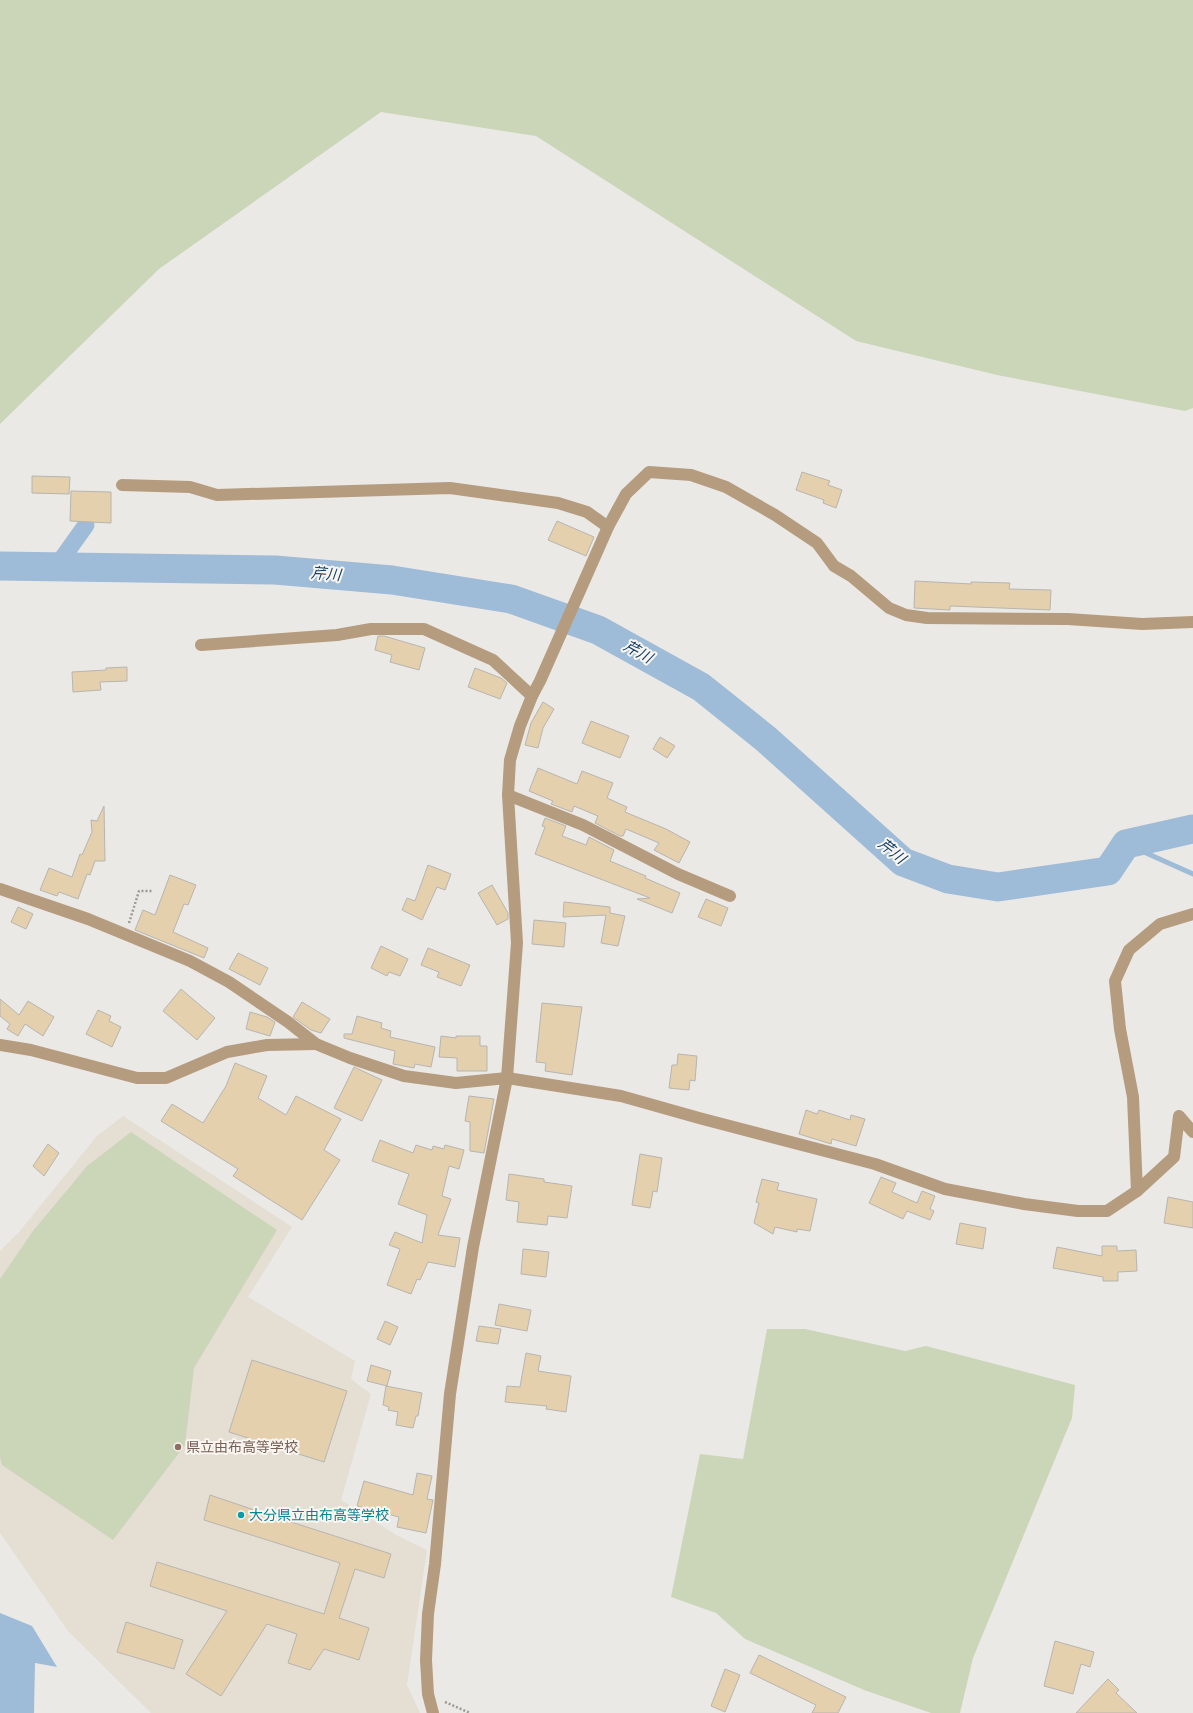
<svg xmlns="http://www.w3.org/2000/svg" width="1193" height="1713" font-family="Arial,'Noto Sans JP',sans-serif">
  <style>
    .built { fill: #e4ded3 }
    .green { fill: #cbd6b8 }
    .water { fill: #9ebbd7 }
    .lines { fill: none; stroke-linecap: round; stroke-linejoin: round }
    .stream { stroke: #9ebbd7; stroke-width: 5 }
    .canal { stroke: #9ebbd7; stroke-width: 17 }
    .river { stroke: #9ebbd7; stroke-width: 29 }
    .building { fill: #e4d0ad; stroke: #b7b5b1 }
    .path { stroke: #9b9a97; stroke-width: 2.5; stroke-dasharray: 2 2; stroke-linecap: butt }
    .minor { stroke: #b59c7f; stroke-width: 12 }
    .education-dot { fill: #8d6e63; stroke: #f9f6f2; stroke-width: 1.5 }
    .culture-dot { fill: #0f9aa8; stroke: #f9f6f2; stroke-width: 1.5 }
    .labels { text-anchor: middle; stroke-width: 4; stroke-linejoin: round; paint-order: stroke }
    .education-label { font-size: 14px; fill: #785e54; stroke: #f9f6f2; text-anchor: start }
    .culture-label { font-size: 14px; fill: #0d838f; stroke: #f9f6f2; text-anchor: start }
    .water-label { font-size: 15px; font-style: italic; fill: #144066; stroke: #f9f6f2 }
  </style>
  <rect width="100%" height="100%" fill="#ebe9e5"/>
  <path class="built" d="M123,1116L292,1227L248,1297L355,1361L351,1379L371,1394L341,1500L398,1536L427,1550L407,1685L420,1713H151L68,1631L0,1533V1251L19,1232L97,1136Z"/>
  <g class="green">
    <path d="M0,0H1193V408L1185,411L997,375L856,341L536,136L381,112L159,269L0,424Z"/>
    <path d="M131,1132L277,1230L194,1368L185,1445L113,1540L2,1465L0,1457V1279L33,1231L87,1166Z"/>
    <path d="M767,1329H805L905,1351L926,1346L1075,1385L1072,1418L973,1658L960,1713H931L864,1690L745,1639L716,1613L671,1597L700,1454L743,1459Z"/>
  </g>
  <path class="water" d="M0,1613L32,1626L57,1667L35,1663L34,1713H0Z"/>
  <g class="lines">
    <path class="stream" d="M1126,844L1193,874"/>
    <path class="canal" d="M56,567L86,525"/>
    <path class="river" d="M0,566L275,570L392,580L511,599L598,630L701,687L766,739L903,862L948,879L998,887L1108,871L1126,844L1193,829"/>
  </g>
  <g class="building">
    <path d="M802,472L830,481L828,485L842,490L836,508L823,503L824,500L796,490Z"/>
    <path d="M32,476L70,477L69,494L32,493Z"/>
    <path d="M71,491L111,492V523L70,521Z"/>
    <path d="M557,521L594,537L586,556L548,540Z"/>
    <path d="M915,581L971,584V582L1010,583L1009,589L1051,590L1050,610L950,606V610L914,608Z"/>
    <path d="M378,636H384L425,648L419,670L390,662L392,655L375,650Z"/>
    <path d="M127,667V681L100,682L101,690L73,692L72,672L106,670V668Z"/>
    <path d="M475,668L501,678L507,683L500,699L468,687Z"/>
    <path d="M543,702L554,709L543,728L538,748L525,745L531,723Z"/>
    <path d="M591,721L629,736L620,758L582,743Z"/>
    <path d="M660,737L675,746L667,758L653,749Z"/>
    <path d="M538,768L577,784L582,771L613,783L607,798L627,807L625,812L666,829L690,842L679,863L654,850L659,843L626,829L623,836H620L595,823L598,816L574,806L572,812L551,804L553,801L529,791Z"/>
    <path d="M104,806L105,861H95L90,875L87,874L78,899L59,892L57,896L40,890L49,868L72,877L80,854L82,855L92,832L91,820L97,821Z"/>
    <path d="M545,818L566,826L562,836L586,845L589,837L614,850L610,861L646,876L645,878L680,893L672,913L637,899L650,898L535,854L545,827L542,826Z"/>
    <path d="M428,865L451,874L445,890L437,887L422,920L402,910L407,898L415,901Z"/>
    <path d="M170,875L196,885L188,905L184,904L173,932L208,948L204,958L135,930L143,910L155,915Z"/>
    <path d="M492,885L508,913V919L497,925L478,893Z"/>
    <path d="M706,899L728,908L721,926L698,917Z"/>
    <path d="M564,902L610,907V913L625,916L618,946L601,943L606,915L563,917Z"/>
    <path d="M18,907L33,914L26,929L11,922Z"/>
    <path d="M534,920L566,923L564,947L532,944Z"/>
    <path d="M381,946L408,959L400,976L389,972L387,976L371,968Z"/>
    <path d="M428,948L470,965L461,986L437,977L439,972L421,965Z"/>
    <path d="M238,953L268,968L260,985L229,969Z"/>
    <path d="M181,989L215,1018L197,1040L163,1011Z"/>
    <path d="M0,999L19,1015L28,1001L54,1017L43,1036L25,1024L18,1036L7,1029L10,1024L0,1016Z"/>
    <path d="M302,1002L330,1019L321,1033L311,1030L293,1017Z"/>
    <path d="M542,1003L582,1007L572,1075L545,1071L546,1063L536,1062Z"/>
    <path d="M98,1010L111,1016L109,1021L121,1027L112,1047L86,1034Z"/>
    <path d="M250,1012L267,1017L275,1022L270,1036L246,1029Z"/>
    <path d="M357,1016L382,1023L381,1028L391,1031L390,1037L435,1047L431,1067L415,1064L414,1068L393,1064L395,1051L344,1038V1034H352Z"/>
    <path d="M441,1036L456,1038V1036H480V1046H487V1071H457V1058L439,1057Z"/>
    <path d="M678,1054L697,1056L695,1081L690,1080L689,1090L669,1088L672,1065H677Z"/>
    <path d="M235,1063L267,1076L258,1098L286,1115L296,1096L341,1119L324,1150L340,1160L302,1220L233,1176L238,1169L161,1121L172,1104L203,1123L226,1086Z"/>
    <path d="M354,1067L382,1080L362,1121L334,1108Z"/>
    <path d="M469,1096L494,1099L484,1153L470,1151V1122L465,1121Z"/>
    <path d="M806,1110L817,1114L819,1110L850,1120L851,1115L865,1119L856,1146L832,1139L831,1144L799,1134Z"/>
    <path d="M380,1140L413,1153L416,1145L432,1150L433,1146L444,1149L445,1145L464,1150L459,1169L449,1166L442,1196L451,1199L438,1235L460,1238L455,1267L428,1262L420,1280L417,1279L411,1294L387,1285L400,1249L389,1245L395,1232L422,1243L427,1215L398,1204L409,1174L372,1161Z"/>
    <path d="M48,1144L59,1153L44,1176L33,1166Z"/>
    <path d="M640,1154L662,1158L657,1192L653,1191L650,1208L632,1205Z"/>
    <path d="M509,1174L544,1179V1182L572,1186L567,1218L548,1216L547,1225L517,1222L519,1202L506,1200Z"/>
    <path d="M881,1177L896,1183L892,1192L917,1203L922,1191L935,1196L930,1209L934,1211L930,1220L907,1211L903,1219L869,1203Z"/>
    <path d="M762,1179L779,1183L777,1190L817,1199L810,1231L797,1229V1232L775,1227L773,1234L754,1223L759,1203L756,1202Z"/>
    <path d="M1168,1197L1193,1202V1228L1164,1223Z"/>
    <path d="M960,1223L986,1228L983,1249L956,1244Z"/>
    <path d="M1102,1246H1117V1251L1136,1250L1137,1271L1118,1272V1281H1103V1277L1053,1268L1057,1247L1102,1256Z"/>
    <path d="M523,1249L549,1252L546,1277L521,1274Z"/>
    <path d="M499,1304L531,1310L527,1331L495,1325Z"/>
    <path d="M385,1321L398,1327L390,1345L377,1339Z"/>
    <path d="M479,1326L501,1329L498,1344L476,1341Z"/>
    <path d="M526,1353L541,1356L538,1371L571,1376L566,1412L546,1409L547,1406L505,1402L507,1386L520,1387Z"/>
    <path d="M252,1360L347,1391L324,1462L229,1432Z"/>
    <path d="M371,1365L391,1371L387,1386L367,1381Z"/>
    <path d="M386,1386L422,1393L418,1416H416L413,1428L396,1425L398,1412L388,1410L389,1407L383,1405Z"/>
    <path d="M417,1473L432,1476L427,1499L433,1500L426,1533L397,1527L399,1517L357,1506L364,1481L413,1495Z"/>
    <path d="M210,1495L266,1514L391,1554L384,1578L355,1569L339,1618L369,1628L359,1660L324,1649L310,1670L288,1663L297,1634L267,1624L221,1696L186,1674L227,1611L150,1586L157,1562L324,1614L340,1563L204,1520Z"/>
    <path d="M126,1622L183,1640L174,1669L117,1652Z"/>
    <path d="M1055,1641L1094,1652L1090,1667L1081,1664L1073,1694L1044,1686Z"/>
    <path d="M759,1655L846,1697L838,1713H812L816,1705L750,1673Z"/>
    <path d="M725,1669L740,1675L725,1712L711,1706Z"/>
    <path d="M1108,1679L1119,1690L1116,1693L1137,1713H1076Z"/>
  </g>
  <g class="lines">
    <g class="path">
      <path d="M129,923L139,891H153"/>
      <path d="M445,1702L470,1713"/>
    </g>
    <g class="minor">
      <path d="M122,485L190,487L217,495L450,488L558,503L587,512L608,527"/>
      <path d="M201,645L337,635L371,629H424L493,660L532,696"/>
      <path d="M508,795L583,825L678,874L730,896"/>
      <path d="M0,889L88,919L190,961L229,982L288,1022L316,1044L350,1058L404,1076L456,1083L507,1078L621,1096L699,1118L875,1164L945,1189L1024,1204L1078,1211H1107L1137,1191L1174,1157L1179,1116L1193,1132"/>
      <path d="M0,1045L31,1050L137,1078H166L227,1052L267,1045L316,1044"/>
      <path d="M1137,1191L1133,1097L1120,1029L1115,981L1129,950L1160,924L1193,914"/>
      <path d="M433,1713L428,1694L426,1660L428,1614L435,1564L450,1394L473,1247L507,1078L517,943L508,795L510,760L520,726L532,696L540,681L608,527L626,494L649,472L691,475L726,487L775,515L817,543L834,566L851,576L889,608L906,615L927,618L1068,619L1142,624L1193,622"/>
    </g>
  </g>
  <circle class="education-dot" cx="178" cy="1447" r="4"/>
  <circle class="culture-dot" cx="241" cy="1515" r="4"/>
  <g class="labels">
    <g class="education-label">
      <text x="186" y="1452">県立由布高等学校</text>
    </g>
    <g class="culture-label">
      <text x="249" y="1520">大分県立由布高等学校</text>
    </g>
    <g class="water-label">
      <text transform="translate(326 574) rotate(5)" y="5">芹川</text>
      <text transform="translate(638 652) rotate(29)" y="5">芹川</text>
      <text transform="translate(892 851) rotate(39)" y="5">芹川</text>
    </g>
  </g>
</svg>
